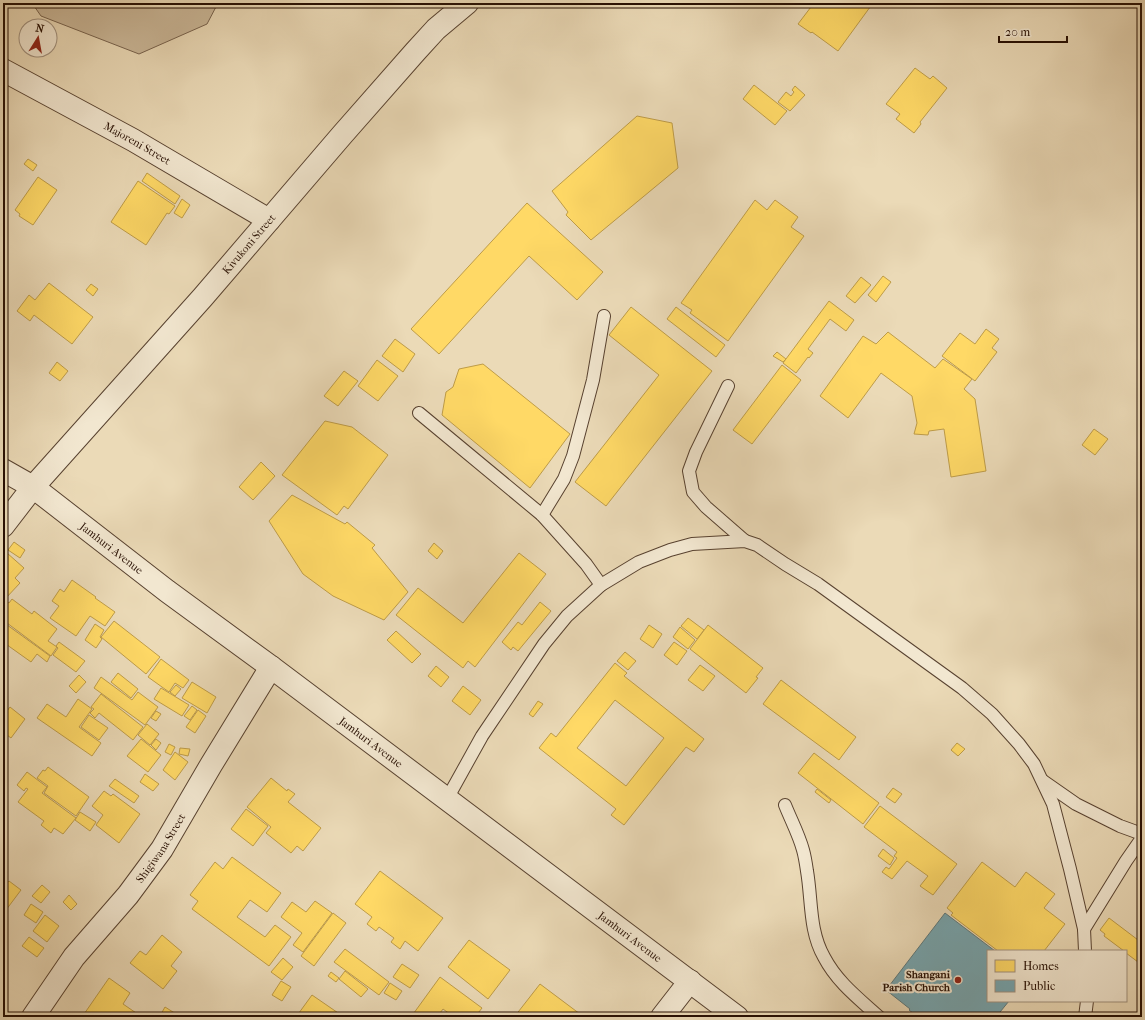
<svg xmlns="http://www.w3.org/2000/svg" width="1145" height="1020" font-family="'IM FELL French Canon',serif">
  <style>
    .green { fill: #cab798; stroke: #78634e }
    .homes { fill: #ffd966; stroke: #be9c48; fill-rule: evenodd }
    .public { fill: #76a5af; stroke: #5e787b }
    .lines { fill: none; stroke-linecap: round; stroke-linejoin: round }
    .service-casing { stroke: #584230; stroke-width: 14 }
    .minor-casing { stroke: #584230; stroke-width: 24 }
    .tertiary-casing { stroke: #584230; stroke-width: 24 }
    .service { stroke: #f2e7d0; stroke-width: 12 }
    .minor { stroke: #f2e7d0; stroke-width: 22 }
    .tertiary { stroke: #f2e7d0; stroke-width: 22 }
    .poi-dot { fill: #8f2418; stroke: #f2e7d0; stroke-width: 1.5 }
    .labels { text-anchor: middle; stroke-width: 4; stroke-linejoin: round; paint-order: stroke }
    .street-label { font-size: 11px; fill: #270f03; stroke: #f2e7d0 }
    .poi-label { font-size: 11px; font-weight: bold; fill: #270f03; stroke: #f2e7d0; text-anchor: end }
  </style>
  <rect width="100%" height="100%" fill="#ebdab7"/>
  <filter id="stains"><feTurbulence type="fractalNoise" baseFrequency=".005" numOctaves="4"/><feColorMatrix values="0 0 0 0 .2 0 0 0 0 .09 0 0 0 0 .02 0 0 0 .5 -.17"/></filter>
  <radialGradient id="worn" r=".72"><stop offset=".6" stop-color="#630" stop-opacity="0"/><stop offset="1" stop-color="#630" stop-opacity=".3"/></radialGradient>
  <path class="green" d="M32,3H218L207,24L139,54L41,16Z"/>
  <g class="homes">
    <path d="M814,3H873L838,51L812,32L811,33L798,24Z"/>
    <path d="M915,68L930,79L933,76L947,88L920,122L921,124L914,133L896,119L900,114L886,104Z"/>
    <path d="M754,85L787,111L775,125L743,99Z"/>
    <path d="M795,86L805,95L790,111L778,102L786,92L791,96L794,92L792,90Z"/>
    <path d="M637,116L672,123L678,168L591,240L566,215L568,212L552,191Z"/>
    <path d="M28,159L37,165L33,171L24,164Z"/>
    <path d="M147,173L180,196L175,204L142,181Z"/>
    <path d="M38,177L57,190L33,225L19,216L20,214L15,210Z"/>
    <path d="M138,181L175,206L169,214L167,213L146,245L111,222Z"/>
    <path d="M182,199L190,205L182,218L174,213Z"/>
    <path d="M755,200L767,210L775,200L798,217L791,227L804,236L728,341L690,313L692,310L681,303Z"/>
    <path d="M527,203L603,272L577,300L529,256L439,354L411,329Z"/>
    <path d="M883,276L891,282L876,302L868,295Z"/>
    <path d="M861,277L871,285L855,303L846,296Z"/>
    <path d="M49,283L93,317L72,344L34,315L30,321L17,311L29,295L35,300Z"/>
    <path d="M91,284L98,289L93,296L86,290Z"/>
    <path d="M829,301L854,320L846,331L830,319L808,349L813,353L809,358L808,357L796,373L783,363Z"/>
    <path d="M631,307L712,371L606,506L575,482L659,375L609,335Z"/>
    <path d="M676,307L725,345L716,357L667,319Z"/>
    <path d="M986,329L999,339L992,348L997,352L975,381L942,356L960,333L975,344Z"/>
    <path d="M888,332L935,368L943,359L972,379L964,389L975,399L986,471L951,477L944,429L929,431L928,435L914,434L917,423L912,396L881,373L848,418L820,396L863,336L876,344Z"/>
    <path d="M395,339L415,354L403,372L382,356Z"/>
    <path d="M777,352L786,359L783,362L773,356Z"/>
    <path d="M377,360L398,376L378,401L358,386Z"/>
    <path d="M57,362L68,371L60,381L49,373Z"/>
    <path d="M483,364L570,434L530,488L442,415L446,392L453,387L459,369Z"/>
    <path d="M782,365L801,380L752,444L733,430Z"/>
    <path d="M344,371L358,381L338,406L324,396Z"/>
    <path d="M325,421L352,427L388,455L348,509L344,506L337,515L282,475Z"/>
    <path d="M1094,429L1108,439L1095,455L1082,445Z"/>
    <path d="M261,462L275,476L253,500L239,487Z"/>
    <path d="M292,495L345,524L347,522L375,545L372,548L408,592L384,620L333,596L303,574L269,521Z"/>
    <path d="M14,542L25,550L20,558L8,550Z"/>
    <path d="M434,543L443,551L437,559L428,551Z"/>
    <path d="M7,553L24,568L15,578L20,583L5,599L3,597V557Z"/>
    <path d="M519,553L546,574L475,667L468,661L463,668L396,615L418,588L463,623Z"/>
    <path d="M72,580L96,597L95,598L115,612L105,626L90,616L76,636L50,618L59,606L52,601L60,589L64,592Z"/>
    <path d="M3,599L9,603L12,599L32,614L34,611L57,629L48,641L57,647L51,656L3,620Z"/>
    <path d="M540,602L551,611L518,651L513,647L511,650L502,642L518,622L522,625Z"/>
    <path d="M688,618L704,630L697,639L681,626Z"/>
    <path d="M114,621L160,657L146,674L101,637Z"/>
    <path d="M3,622L50,656L47,662L37,654L31,662L3,642Z"/>
    <path d="M95,624L104,630L100,637L102,639L96,648L85,640Z"/>
    <path d="M649,625L662,634L653,648L640,639Z"/>
    <path d="M708,625L763,668L756,677L758,678L746,693L690,649Z"/>
    <path d="M680,627L695,640L688,649L673,637Z"/>
    <path d="M396,631L421,654L412,663L387,640Z"/>
    <path d="M59,642L85,661L76,672L53,655L58,648L56,646Z"/>
    <path d="M674,642L687,651L677,665L664,655Z"/>
    <path d="M625,652L636,661L628,670L617,661Z"/>
    <path d="M161,659L189,680L183,688L175,683L169,692L148,677Z"/>
    <path d="M615,663L627,673L624,676L704,739L694,752L686,747L624,825L611,815L616,809L539,748L551,733L556,737ZM615,700L664,738L626,786L577,748Z"/>
    <path d="M700,665L715,676L703,691L688,680Z"/>
    <path d="M436,666L449,677L441,687L428,676Z"/>
    <path d="M118,673L138,689L131,698L111,682Z"/>
    <path d="M79,675L86,682L76,693L69,686Z"/>
    <path d="M101,677L132,700L138,692L158,707L145,725L94,688Z"/>
    <path d="M781,680L856,737L839,760L763,704Z"/>
    <path d="M192,682L216,697L207,713L182,698Z"/>
    <path d="M176,685L181,689L175,696L170,692Z"/>
    <path d="M463,686L481,700L470,715L452,701Z"/>
    <path d="M161,688L189,705L182,716L154,699Z"/>
    <path d="M101,694L143,727L133,740L99,713L95,718L90,713L94,709L91,707Z"/>
    <path d="M78,699L92,709L79,727L101,743L92,756L37,718L47,704L66,717Z"/>
    <path d="M538,701L543,704L533,717L529,714Z"/>
    <path d="M192,706L197,710L190,720L184,716Z"/>
    <path d="M10,707L25,719L11,738L3,732V716Z"/>
    <path d="M198,710L206,716L195,733L186,727Z"/>
    <path d="M156,711L161,714L156,721L151,718Z"/>
    <path d="M89,715L108,728L99,740L81,727Z"/>
    <path d="M147,724L159,734L150,745L138,735Z"/>
    <path d="M141,739L161,755L148,772L127,756Z"/>
    <path d="M156,739L161,743L156,750L151,745Z"/>
    <path d="M957,743L965,749L958,756L951,750Z"/>
    <path d="M169,744L175,747L171,755L165,752Z"/>
    <path d="M180,748L190,749L188,756L179,754Z"/>
    <path d="M175,752L188,762L175,780L163,770Z"/>
    <path d="M814,753L879,803L863,824L798,773Z"/>
    <path d="M48,767L89,797L76,816L44,793L48,786L37,778L43,770L45,771Z"/>
    <path d="M27,772L47,787L42,793L76,818L63,834L54,828L51,833L41,825L44,821L18,802L28,789L26,788L24,791L17,785Z"/>
    <path d="M145,774L159,784L153,791L140,782Z"/>
    <path d="M271,778L287,791L288,789L295,794L288,802L321,828L303,851L297,846L291,853L266,833L271,827L247,807Z"/>
    <path d="M115,779L139,796L134,803L109,786Z"/>
    <path d="M893,788L902,794L895,803L886,797Z"/>
    <path d="M817,789L831,800L829,803L815,792Z"/>
    <path d="M104,791L111,796L113,794L140,814L119,843L96,825L103,815L92,806Z"/>
    <path d="M880,806L957,864L933,895L920,886L928,876L907,861L892,879L882,872L886,867L889,869L897,858L894,856L897,852L864,827Z"/>
    <path d="M246,809L268,826L253,846L231,829Z"/>
    <path d="M80,812L96,822L90,831L75,820Z"/>
    <path d="M883,849L894,858L890,865L878,856Z"/>
    <path d="M232,857L281,893L267,912L250,900L237,917L265,937L275,925L291,937L269,966L192,909L198,901L190,895L215,862L223,869Z"/>
    <path d="M982,862L1015,887L1026,872L1055,894L1044,908L1065,924L1044,951H998L951,915L953,913L947,908Z"/>
    <path d="M380,871L443,918L418,951L405,941L400,949L391,942L394,938L379,927L376,931L367,924L372,917L355,904Z"/>
    <path d="M9,881L21,890L3,914V882L6,884Z"/>
    <path d="M42,885L50,892L41,903L32,896Z"/>
    <path d="M69,895L77,904L71,910L63,902Z"/>
    <path d="M315,901L332,913L303,952L293,945L302,933L281,917L292,902L306,912Z"/>
    <path d="M31,904L43,912L36,923L24,915Z"/>
    <path d="M333,913L346,923L314,966L301,956Z"/>
    <path d="M45,915L59,926L47,942L33,931Z"/>
    <path d="M1109,918L1142,943V965L1126,953V951H1124L1104,936L1105,934L1100,930Z"/>
    <path d="M162,935L182,952L171,966L177,971L163,989L130,963L140,951L146,955Z"/>
    <path d="M29,937L44,948L37,957L22,946Z"/>
    <path d="M469,940L510,970L488,999L448,967Z"/>
    <path d="M345,949L389,982L379,995L334,962Z"/>
    <path d="M283,958L293,967L282,980L271,972Z"/>
    <path d="M402,964L419,975L410,988L393,977Z"/>
    <path d="M345,971L368,989L361,997L339,979Z"/>
    <path d="M331,972L339,978L336,982L328,976Z"/>
    <path d="M440,977L482,1008L475,1017H454L443,1009L437,1017H411Z"/>
    <path d="M109,978L130,993L123,1004L142,1017H82Z"/>
    <path d="M281,981L291,987L282,1001L272,995Z"/>
    <path d="M390,983L402,991L396,1000L384,993Z"/>
    <path d="M540,984L584,1017H517L515,1016Z"/>
    <path d="M312,995L344,1017H296Z"/>
    <path d="M165,1007L181,1017H157L159,1013L161,1014Z"/>
  </g>
  <path class="public" d="M945,913L995,951H988V1001H1009L996,1017H918L909,1010L910,1009L886,990Z"/>
  <g class="lines">
    <defs>
      <g id="service">
        <path d="M728,386L696,452L689,471L693,492L706,507L745,541"/>
        <path d="M419,413L542,515L586,564L601,585"/>
        <path d="M542,515L564,479L573,456L593,380L604,316"/>
        <path d="M1043,781L1076,804L1120,826L1142,834"/>
        <path d="M447,799L482,736L544,644L567,616L601,585L639,562L670,550L692,544L745,541L757,545L785,564L818,584L962,688L992,714L1019,744L1034,764L1053,804L1070,869L1084,929L1085,951"/>
        <path d="M785,805C791,820 799,835 803,850C805,857 806,864 807,871C812,900 809,931 824,957C837,982 858,998 879,1017"/>
        <path d="M1084,929L1126,861L1142,838"/>
        <path d="M1085,1017L1087,1001"/>
      </g>
      <g id="minor">
        <path id="s1" d="M3,70L133,140L269,220"/>
        <path d="M3,526L33,487"/>
        <path id="s2" d="M33,1017L74,957L128,895L162,849L211,765L271,667"/>
        <path d="M662,1017L690,981"/>
      </g>
      <g id="tertiary">
        <path id="s3" d="M3,470L33,487L167,591L271,667L737,1017"/>
        <path id="s4" d="M33,487L203,297L342,135L415,52L436,29L467,3"/>
      </g>
    </defs>
    <use href="#service" class="service-casing"/>
    <use href="#minor" class="minor-casing"/>
    <use href="#tertiary" class="tertiary-casing"/>
    <use href="#service" class="service"/>
    <use href="#minor" class="minor"/>
    <use href="#tertiary" class="tertiary"/>
  </g>
  <circle class="poi-dot" cx="958" cy="980" r="4"/>
  <g class="labels">
    <g class="street-label">
      <text dy="4" stroke="none"><textPath href="#s1" startOffset="153">Majoreni Street</textPath></text>
      <text dy="4" stroke="none"><textPath href="#s4" startOffset="325">Kivukoni Street</textPath></text>
      <text dy="4" stroke="none"><textPath href="#s3" startOffset="134">Jamhuri Avenue</textPath></text>
      <text dy="4" stroke="none"><textPath href="#s3" startOffset="458">Jamhuri Avenue</textPath></text>
      <text dy="4" stroke="none"><textPath href="#s2" startOffset="212">Shigiwana Street</textPath></text>
      <text dy="4" stroke="none"><textPath href="#s3" startOffset="782">Jamhuri Avenue</textPath></text>
    </g>
    <g class="poi-label">
      <text x="950" y="978">Shangani<tspan x="950" dy="13">Parish Church</tspan></text>
    </g>
  </g>
  <rect width="1145" height="1020" fill="none" stroke="#ebdab7" stroke-width="16"/>
  <rect x="4" y="4" width="1137" height="1012" fill="none" stroke="#270f03" stroke-width="2"/>
  <rect x="8" y="8" width="1129" height="1004" fill="none" stroke="#270f03"/>
  <rect x="987" y="950" width="140" height="52" fill="#f2e7d0" stroke="#a1917e"/>
  <rect x="995" y="960" width="20" height="12" fill="#ffd966" stroke="#a1917e"/>
  <text x="1023" y="970" font-size="12" fill="#270f03">Homes</text>
  <rect x="995" y="980" width="20" height="12" fill="#76a5af" stroke="#a1917e"/>
  <text x="1023" y="990" font-size="12" fill="#270f03">Public</text>
  <g transform="translate(38 38) rotate(11)"><circle r="19" fill="#f2e7d0" stroke="#a1917e"/>
  <path d="M0-3L7 15L0 10L-7 15Z" fill="#8f2418"/>
  <text y="-6" font-size="11" font-weight="bold" text-anchor="middle" fill="#270f03">N</text>
  </g>
  <path d="M999 36v6h68v-6" fill="none" stroke="#270f03" stroke-width="2"/>
  <text x="1005" y="36" font-size="12" fill="#270f03" stroke="#f2e7d0" stroke-width="3" paint-order="stroke">20 m</text>
  <rect width="100%" height="100%" filter="url(#stains)"/>
  <rect width="100%" height="100%" fill="url(#worn)"/>
</svg>
